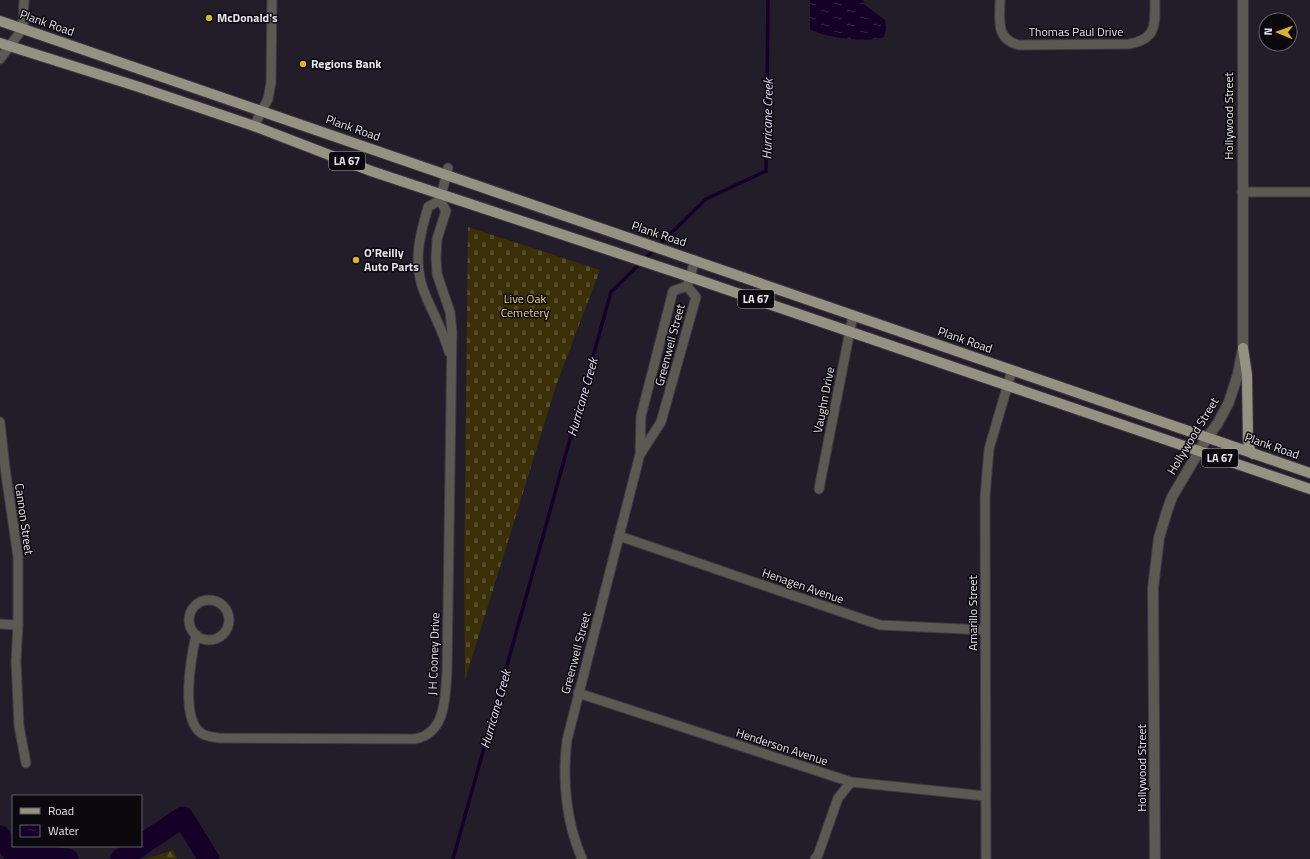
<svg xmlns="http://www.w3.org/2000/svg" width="1310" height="859" font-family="'Titillium Web',sans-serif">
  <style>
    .forest { fill: url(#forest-firs) }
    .cemetery { fill: url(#cemetery-stones) }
    .water { fill: url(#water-ripples) }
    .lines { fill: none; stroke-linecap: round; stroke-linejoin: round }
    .stream { stroke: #150028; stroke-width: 3.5 }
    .river { stroke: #150028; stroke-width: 21 }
    .minor-casing { stroke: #3e3944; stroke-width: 11 }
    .tertiary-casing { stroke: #3e3944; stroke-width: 12 }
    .primary-casing { stroke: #3e3944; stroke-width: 12 }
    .minor { stroke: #5b5952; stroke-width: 9 }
    .tertiary { stroke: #5b5952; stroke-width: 10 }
    .primary { stroke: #969283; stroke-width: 10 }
    .poi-dot { fill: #d8b434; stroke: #0b080e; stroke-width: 1.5 }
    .labels { text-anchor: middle; stroke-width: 3; stroke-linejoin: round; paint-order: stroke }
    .shield { fill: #0b080e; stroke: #a5a1a9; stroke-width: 1 }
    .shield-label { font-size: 11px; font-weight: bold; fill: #e7e3ec }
    .poi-label { font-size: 12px; font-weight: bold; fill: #e7e3ec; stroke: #0b080e; text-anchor: start }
    .street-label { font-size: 12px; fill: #e7e3ec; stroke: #0b080e }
    .park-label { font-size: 12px; fill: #f4d87e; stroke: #0b080e }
    .water-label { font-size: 13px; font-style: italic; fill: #e4d6f6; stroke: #0b080e }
  </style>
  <defs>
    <pattern id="forest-firs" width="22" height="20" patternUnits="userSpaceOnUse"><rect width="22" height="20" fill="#3a2f07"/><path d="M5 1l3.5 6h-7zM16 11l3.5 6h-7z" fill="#564d2b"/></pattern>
    <pattern id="cemetery-stones" width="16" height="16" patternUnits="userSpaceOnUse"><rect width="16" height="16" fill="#3a2f07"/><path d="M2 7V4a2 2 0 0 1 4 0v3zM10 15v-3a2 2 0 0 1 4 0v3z" fill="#564d2b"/></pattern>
    <pattern id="water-ripples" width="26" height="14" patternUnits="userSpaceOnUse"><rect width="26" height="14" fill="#150028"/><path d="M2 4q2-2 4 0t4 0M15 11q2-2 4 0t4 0" fill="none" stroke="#372547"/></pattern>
  </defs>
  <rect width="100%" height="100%" fill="#221d29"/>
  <path class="forest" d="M173,850L177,859H146Z"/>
  <path class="cemetery" d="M468,227L600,270L557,383L465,680L464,578Z"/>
  <path class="water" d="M810,0H863L865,5L885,20L886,28L884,37C868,43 824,38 810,29Z"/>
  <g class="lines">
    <path class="stream" d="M453,859L611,292L706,199L766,171L768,0"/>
    <g class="river">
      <path d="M0,836L14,854L68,859"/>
      <path d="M141,845L183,817L209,859"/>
      <path d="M121,859L140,846"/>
    </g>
    <defs>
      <g id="minor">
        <path d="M1000,0C1000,20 995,39 1019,45L1129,44C1157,39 1155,25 1155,0"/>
        <path d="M0,59L23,28L24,0"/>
        <path d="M254,126L268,99L271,83L272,0"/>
        <path d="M1242,192H1310"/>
        <path d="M440,200L428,207C420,235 413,259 423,289C431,310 443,330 449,352"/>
        <path d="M688,283L695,260"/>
        <path d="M0,422L5,468L18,557V625L16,661L19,726L26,763"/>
        <path d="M641,453L661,422L696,297L687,286"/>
        <path d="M819,489L853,315"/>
        <path d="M619,536L880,625L985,630"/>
        <circle cx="209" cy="620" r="20"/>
        <path d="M0,624L18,625"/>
        <path d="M196,635C191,658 180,718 201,733C207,737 213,737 219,738L415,739C446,733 445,698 447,672L452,332L450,312L437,274L436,258L437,239L446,211L440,200L448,168"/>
        <path d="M578,693L851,782L985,796"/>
        <path d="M582,859C566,822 562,779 567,740L640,454L641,416L673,291L687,286"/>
        <path d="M815,859L818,855L838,798L851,782"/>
        <path d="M986,859L985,497L989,449L1012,370"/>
      </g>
      <path id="tertiary" d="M1155,859L1153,588L1159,538L1167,511L1172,497L1207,438L1218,423L1229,402L1238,374L1243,348V0"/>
      <g id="primary">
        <path d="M0,21L1310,473"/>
        <path d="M0,43L139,87L254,126L371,171L690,277L1310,489"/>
        <path d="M1243,348L1247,375L1248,441L1250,450L1253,454"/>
      </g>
    </defs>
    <use href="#minor" class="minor-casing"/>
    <use href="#tertiary" class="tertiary-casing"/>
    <use href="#primary" class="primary-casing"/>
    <use href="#minor" class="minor"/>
    <use href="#tertiary" class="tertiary"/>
    <use href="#primary" class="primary"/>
  </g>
  <g class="poi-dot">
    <circle cx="209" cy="18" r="4"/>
    <circle cx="303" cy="64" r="4"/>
    <circle cx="356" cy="260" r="4"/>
  </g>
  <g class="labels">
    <g class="shield">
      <rect x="329" y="152" width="36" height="18" rx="3"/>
      <rect x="738" y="290" width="36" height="18" rx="3"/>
      <rect x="1202" y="449" width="36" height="18" rx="3"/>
    </g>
    <g class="shield-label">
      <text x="347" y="165">LA 67</text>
      <text x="756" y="303">LA 67</text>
      <text x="1220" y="462">LA 67</text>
    </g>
    <g class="poi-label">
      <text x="217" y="22">McDonald's</text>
      <text x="311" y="68">Regions Bank</text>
      <text x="364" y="257">O'Reilly<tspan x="364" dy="14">Auto Parts</tspan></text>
    </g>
    <g class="street-label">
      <text transform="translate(47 23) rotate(19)" y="4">Plank Road</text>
      <text x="1076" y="36">Thomas Paul Drive</text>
      <text transform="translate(1229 116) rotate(-90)" y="4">Hollywood Street</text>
      <text transform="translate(353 128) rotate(19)" y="4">Plank Road</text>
      <text transform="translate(659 234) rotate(18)" y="4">Plank Road</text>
      <text transform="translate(965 340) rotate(19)" y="4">Plank Road</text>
      <text transform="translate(670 345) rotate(-75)" y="4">Greenwell Street</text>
      <text transform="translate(824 400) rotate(-79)" y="4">Vaughn Drive</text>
      <text transform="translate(1193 436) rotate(-59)" y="4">Hollywood Street</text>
      <text transform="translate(1272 446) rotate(19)" y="4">Plank Road</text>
      <text transform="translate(24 519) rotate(82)" y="4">Cannon Street</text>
      <text transform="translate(803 586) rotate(19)" y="4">Henagen Avenue</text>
      <text transform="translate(973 613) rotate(-90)" y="4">Amarillo Street</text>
      <text transform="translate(576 653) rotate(-75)" y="4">Greenwell Street</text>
      <text transform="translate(434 654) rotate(-88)" y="4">J H Cooney Drive</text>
      <text transform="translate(782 747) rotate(18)" y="4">Henderson Avenue</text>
      <text transform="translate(1142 768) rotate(-90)" y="4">Hollywood Street</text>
    </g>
    <g class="park-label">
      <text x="525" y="303">Live Oak<tspan x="525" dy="14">Cemetery</tspan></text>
    </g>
    <g class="water-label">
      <text transform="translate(767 119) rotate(-89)" y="5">Hurricane Creek</text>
      <text transform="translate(582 397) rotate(-74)" y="5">Hurricane Creek</text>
      <text transform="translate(495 709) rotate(-74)" y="5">Hurricane Creek</text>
    </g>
  </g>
  <rect x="12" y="795" width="130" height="52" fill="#0b080e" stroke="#636067"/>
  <rect x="20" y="808" width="20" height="6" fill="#969283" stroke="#636067"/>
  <text x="48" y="815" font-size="12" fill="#e7e3ec">Road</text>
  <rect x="20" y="825" width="20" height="12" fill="url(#water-ripples)" stroke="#636067"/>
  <text x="48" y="835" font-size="12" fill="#e7e3ec">Water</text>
  <g transform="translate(1278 32) rotate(272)"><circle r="19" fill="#0b080e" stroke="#636067"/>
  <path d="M0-3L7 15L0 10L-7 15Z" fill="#d8b434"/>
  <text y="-6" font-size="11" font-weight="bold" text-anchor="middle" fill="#e7e3ec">N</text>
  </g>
</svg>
